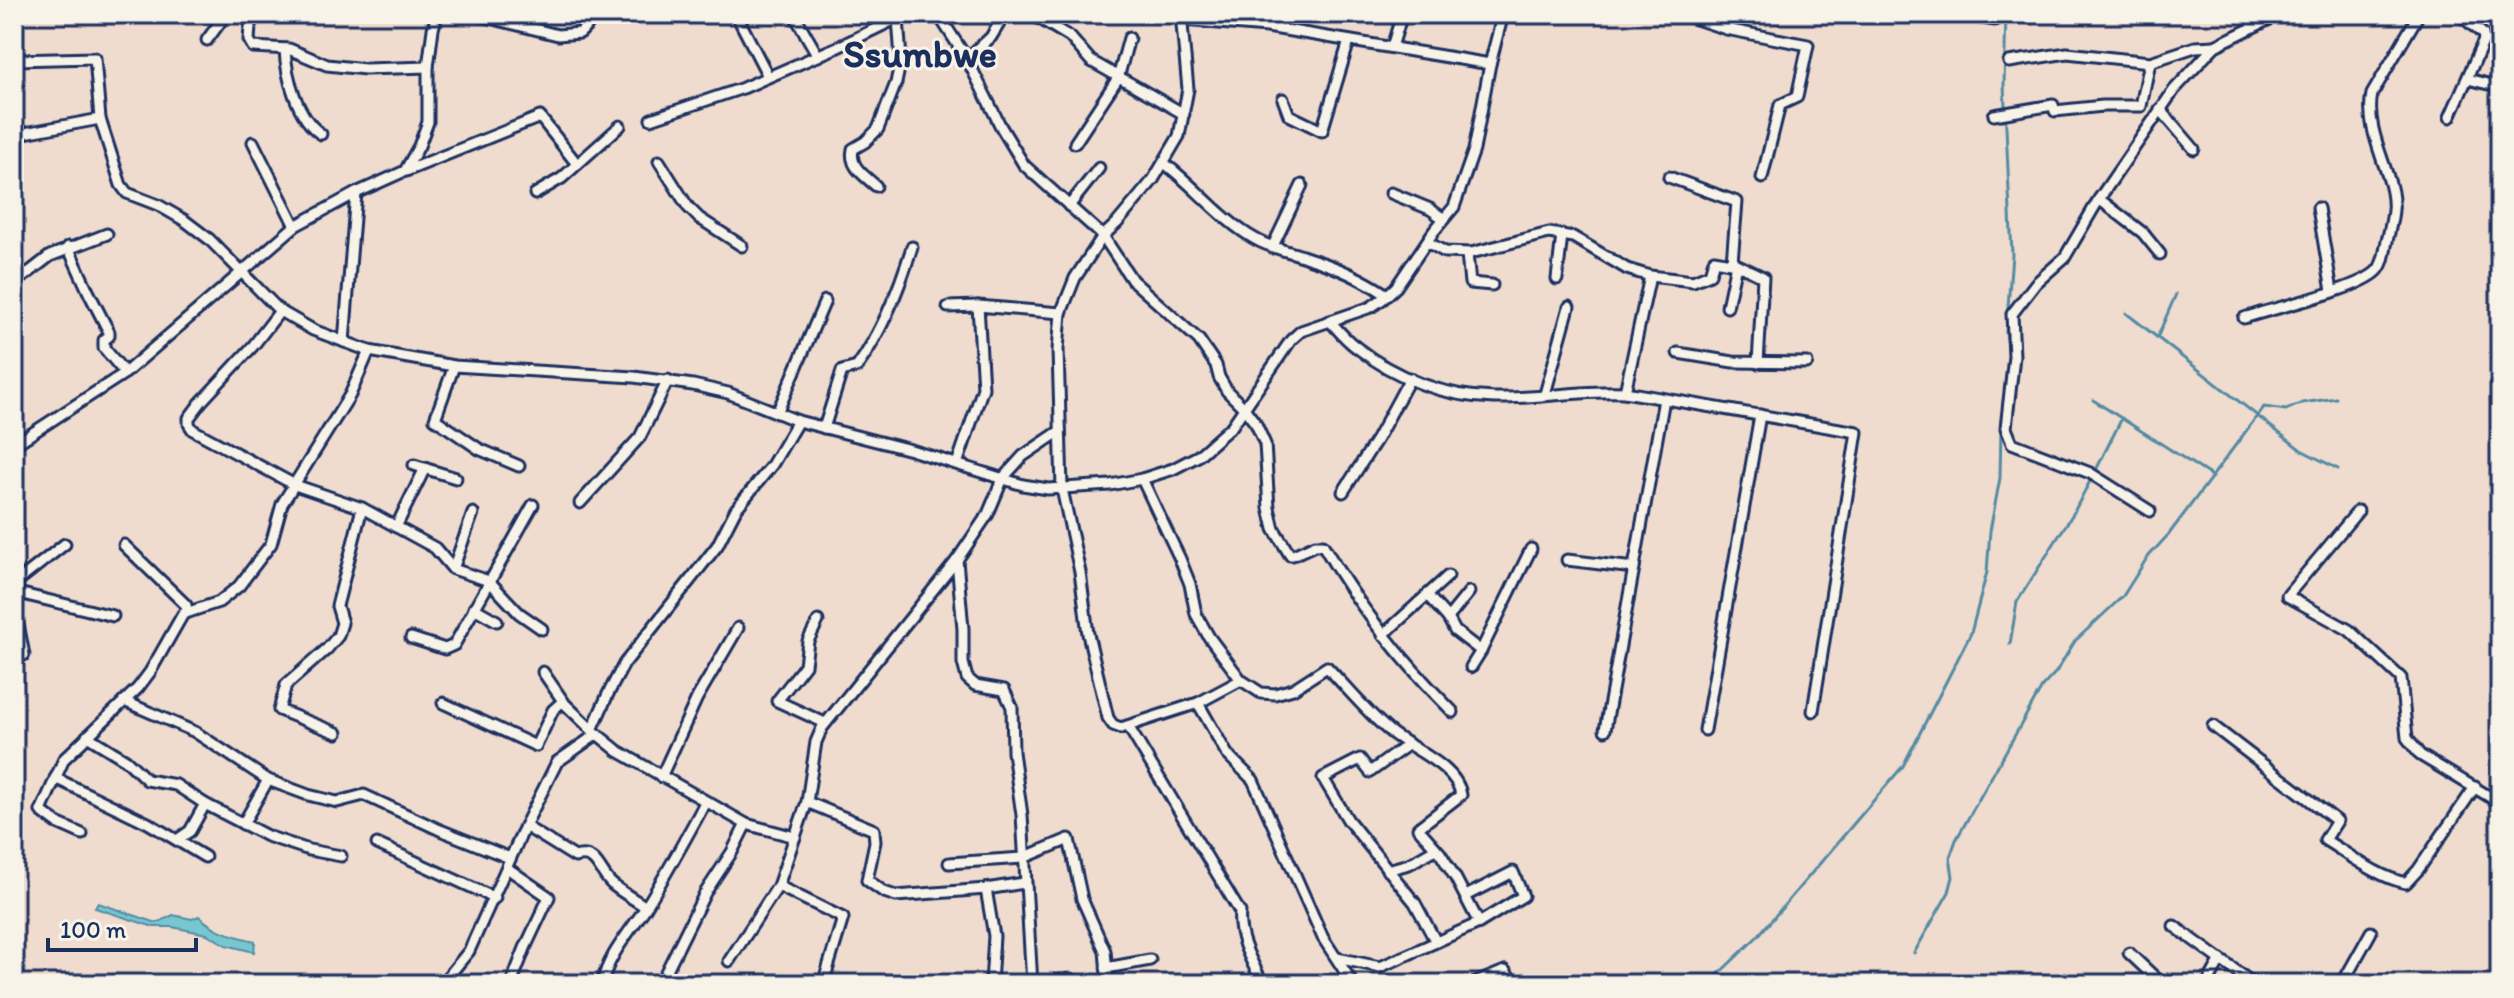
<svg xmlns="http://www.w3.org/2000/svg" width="2514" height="998" font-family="Itim,sans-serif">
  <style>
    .water { fill: #77c7d1; stroke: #528aa3; stroke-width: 2 }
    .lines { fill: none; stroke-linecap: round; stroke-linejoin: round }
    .stream { stroke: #528aa3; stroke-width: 3 }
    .street-casing { stroke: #1b2f5e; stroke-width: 15 }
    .street { stroke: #f7f3e8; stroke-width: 9 }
    .labels { text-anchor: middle; stroke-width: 6; stroke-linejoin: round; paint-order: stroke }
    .quarter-label { font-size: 38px; font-weight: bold; fill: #1b2f5e; stroke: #f7f3e8 }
  </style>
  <rect width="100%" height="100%" fill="#f0dccf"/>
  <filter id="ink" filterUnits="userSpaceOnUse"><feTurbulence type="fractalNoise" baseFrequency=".0125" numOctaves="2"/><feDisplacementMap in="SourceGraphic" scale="16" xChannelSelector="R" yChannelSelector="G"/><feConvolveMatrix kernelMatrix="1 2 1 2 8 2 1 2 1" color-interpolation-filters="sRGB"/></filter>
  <g filter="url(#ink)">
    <path class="water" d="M98,903L157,923L173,915L192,919L199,916C215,932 235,936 255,941L254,952L226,945L207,934L172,927H154L95,908Z"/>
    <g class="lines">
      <g class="stream">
        <path d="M2006,14L2004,85L2012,255L2006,332L2009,353"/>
        <path d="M2126,313L2301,450L2338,469"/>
        <path d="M2157,338L2176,294"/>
        <path d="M2093,400L2213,477"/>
        <path d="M2095,472L2122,418"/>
        <path d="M2010,644L2017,602L2074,512L2091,479"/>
        <path d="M1914,953L1949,892L1953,877L1950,857L1956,840L2042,687L2056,672L2075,641L2123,596L2147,558L2169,534L2258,415L2264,407L2286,410L2302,403L2336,398"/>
        <path d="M1708,984L1758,936L1903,766L1971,633L1987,572L1990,531L2000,478L2001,426L2009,365"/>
      </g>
      <defs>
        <g id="street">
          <path d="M251,14L249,40L253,47L289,49L327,65L365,69L428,67"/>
          <path d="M474,14L558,35L580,33L598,14"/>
          <path d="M736,14L768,76"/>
          <path d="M794,14L818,56"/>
          <path d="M938,14L967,59L1001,127L1024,165L1103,236L1132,280L1199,340L1216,365L1219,377L1227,391L1244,408L1256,424L1265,444L1269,508L1274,529L1290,555H1293L1315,545H1323C1359,608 1402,661 1453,712"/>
          <path d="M1032,14L1070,37L1091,61L1184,114"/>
          <path d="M1181,14L1188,89L1179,136L1153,180L1117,223L1103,236L1075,278L1061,313L1058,350L1062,489L1080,572L1088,634L1108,718L1113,725L1121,728L1198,703L1241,680"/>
          <path d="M1681,14L1726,29L1808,45L1797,97L1780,105L1762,178"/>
          <path d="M1958,14L1995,20"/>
          <path d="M1182,20L1267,27L1490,64"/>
          <path d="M207,40L221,21L218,14"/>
          <path d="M1392,47L1402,14"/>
          <path d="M285,49C286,76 297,118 321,134"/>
          <path d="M967,59L991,37L1005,14"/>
          <path d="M14,60L95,58L100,119L121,185L127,193L158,205L184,220L209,239L280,311L313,330L369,351L454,366L634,377L693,385L728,393L798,421L911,450L1023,485L1048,489L1110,485L1142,479L1173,469L1198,456L1232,426L1291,340L1301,331L1371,307L1384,298L1396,287L1434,231L1454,207L1474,150L1490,64L1503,14"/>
          <path d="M2009,62L2067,53L2150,62L2195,47L2215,46"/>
          <path d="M2468,79L2500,87"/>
          <path d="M1283,99L1289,115L1322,131L1349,41"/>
          <path d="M2160,109L2194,149"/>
          <path d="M1994,115L2053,105L2055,111L2103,106H2141L2150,62"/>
          <path d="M2450,117L2484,40L2483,34L2459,14"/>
          <path d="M651,119L743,88L840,46L906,14"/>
          <path d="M14,135L100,119"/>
          <path d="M253,142L295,226"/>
          <path d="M1075,143L1118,78L1129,38"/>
          <path d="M659,161L688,207L699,218L742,246"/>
          <path d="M1164,163C1196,187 1220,219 1255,239C1272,249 1290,251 1308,258C1337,267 1362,278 1387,295"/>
          <path d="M406,171L540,117L577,164"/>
          <path d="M1669,177L1737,202L1732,262"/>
          <path d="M876,186C864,175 849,167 853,149L865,142L878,129L896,83L901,59L898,18"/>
          <path d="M1391,193L1430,209L1444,219"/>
          <path d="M535,194L562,178L620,126"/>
          <path d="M2099,199L2143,233L2160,254"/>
          <path d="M1069,206L1099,168"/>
          <path d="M2318,208L2332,291"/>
          <path d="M1427,242L1445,252L1471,253L1549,233L1573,237L1627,269L1650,276L1693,281L1710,274L1714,260L1736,264L1763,277L1758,363"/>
          <path d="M68,247L89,293L109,332V336L104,340V348L125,373"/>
          <path d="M1272,248L1302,185"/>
          <path d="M1467,254L1470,283L1492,285"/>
          <path d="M1557,279L1562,235"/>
          <path d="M14,284L50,256L107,234"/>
          <path d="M948,307L978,306L1061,313"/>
          <path d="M1727,307L1736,264"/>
          <path d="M280,311L253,346L201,402L189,418V424L193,430L295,485L362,508L435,548L453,569L489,581L519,613L542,629"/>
          <path d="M2244,318C2273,308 2358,290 2377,271C2385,263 2385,247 2388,237C2394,212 2396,201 2388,177C2380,151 2366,121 2372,94L2419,14"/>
          <path d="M1330,321C1338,330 1346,340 1356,347C1395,378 1445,397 1494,398C1538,399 1581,390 1625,392L1650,276"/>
          <path d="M344,342L356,193"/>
          <path d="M1678,353L1733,362L1807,363"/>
          <path d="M454,366L435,419L479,449L519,466"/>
          <path d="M1625,392L1857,432L1813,711"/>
          <path d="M1545,394L1569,307"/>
          <path d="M777,413L825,301"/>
          <path d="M824,428L842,371L857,367C883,330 899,290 912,247"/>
          <path d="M14,445L125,373L295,226L356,193L405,171L419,146L428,122V67L433,29L437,14"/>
          <path d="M957,464L983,388L978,306"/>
          <path d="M414,465L456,478"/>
          <path d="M1142,479L1180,559L1190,584L1196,614L1209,637L1241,680L1261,693L1275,694L1293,689L1327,667C1347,688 1366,711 1388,730C1408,748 1457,765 1461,795L1457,798L1418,828L1440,853L1455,877L1479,923"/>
          <path d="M1343,492L1377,439L1410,378"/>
          <path d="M580,503L640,437L668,380"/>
          <path d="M2150,511L2090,473L2012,443L2006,428L2014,356L2012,314L2036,283L2065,257L2099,199L2174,90L2215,46L2280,14"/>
          <path d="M2358,511L2287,596L2349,630L2401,678L2407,738L2420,755L2500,803"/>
          <path d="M396,527L425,468"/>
          <path d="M124,545L186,605L187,611"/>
          <path d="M957,560L963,629V663L967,678L975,685L1004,690L1012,707L1013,752L1022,815L1032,984"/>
          <path d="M1567,560L1634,568"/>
          <path d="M453,569L473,513"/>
          <path d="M14,584L65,544"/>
          <path d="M14,592L113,616"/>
          <path d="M1469,592L1448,618L1455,631L1481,651"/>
          <path d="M1427,595L1448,618"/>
          <path d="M14,603L24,655"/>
          <path d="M474,608L497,621"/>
          <path d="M818,621L808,641L805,665L777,701L825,723"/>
          <path d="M1383,635L1448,576"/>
          <path d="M411,638L445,649L454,645L533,505"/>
          <path d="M1471,667L1481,651L1531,549"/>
          <path d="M543,672L565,704L592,730L618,751L746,824L795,837"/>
          <path d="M124,701L195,732L268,780L308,795L337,802L364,795L440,830L510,858"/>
          <path d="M443,703L536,746L553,710L563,701"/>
          <path d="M1198,703L1227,754L1253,780L1323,938L1353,984"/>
          <path d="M1128,726L1240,912C1237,937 1252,962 1263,984"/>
          <path d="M2213,726L2337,821L2325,840C2350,855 2377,877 2406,883L2418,870L2475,787"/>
          <path d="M592,730L608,694L624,664L717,546L736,509L772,465L798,421"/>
          <path d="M1605,730L1664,399"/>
          <path d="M1705,730L1760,415"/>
          <path d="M337,733L279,710L286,685L327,649L338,636L342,623L337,606L362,508"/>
          <path d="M87,736L126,760L147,780L176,785L205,804L267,836L309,850L341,856"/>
          <path d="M1409,744L1370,772L1360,759L1323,778L1348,820L1415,903L1436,942"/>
          <path d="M661,777L697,698L738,628"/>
          <path d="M55,778L148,823L205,857"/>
          <path d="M807,802L874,830L875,842L867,880L884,892L896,896L986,889L1024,883"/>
          <path d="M243,824L268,780"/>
          <path d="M525,826L575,857C598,850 599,874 613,885C623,893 635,900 646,907"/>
          <path d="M82,834L57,823L41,811L64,759L138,688L150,672L183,614L219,602L239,586L271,544L282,504L350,395L369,351"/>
          <path d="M177,840L190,831L205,804"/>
          <path d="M377,844L495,898"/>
          <path d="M949,863L1023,858L1069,839L1082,899L1105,951L1108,984"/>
          <path d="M507,868L549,897L525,948L511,984"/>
          <path d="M1387,870L1409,864L1435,849"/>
          <path d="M778,886L843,918L823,984"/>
          <path d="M986,889L994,936L991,984"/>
          <path d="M2174,926L2254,984"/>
          <path d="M2129,953L2162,984"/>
          <path d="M1337,958L1380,967L1479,923L1523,896L1513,872L1466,896"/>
          <path d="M729,961L778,886L807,802L816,742L822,728L957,560L988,514L1003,478L1023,456L1060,431"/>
          <path d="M1106,968L1150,960"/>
          <path d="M2071,981L2072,984"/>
          <path d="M442,984L469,951L525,826L557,762L597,734"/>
          <path d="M602,984C608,955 630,932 646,907C667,873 686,838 705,803"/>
          <path d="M660,984L705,893L732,852L746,824"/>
          <path d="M1032,984L1071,979"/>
          <path d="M1473,984L1505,971L1515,984"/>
          <path d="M2207,984L2220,961"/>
          <path d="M2342,984L2371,932"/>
        </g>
      </defs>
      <use href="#street" class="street-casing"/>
      <use href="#street" class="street"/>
    </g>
  </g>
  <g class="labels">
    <g class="quarter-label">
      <text x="920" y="67">Ssumbwe</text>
    </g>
  </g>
  <rect width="2514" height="998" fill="none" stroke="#f7f3e8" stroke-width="48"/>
  <rect x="24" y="24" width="2466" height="950" fill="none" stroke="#1b2f5e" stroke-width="3" filter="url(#ink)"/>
  <path d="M48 938v12h148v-12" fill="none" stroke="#1b2f5e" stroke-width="4"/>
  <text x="60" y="938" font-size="24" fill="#1b2f5e" stroke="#f7f3e8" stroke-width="6" paint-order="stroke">100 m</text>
</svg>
